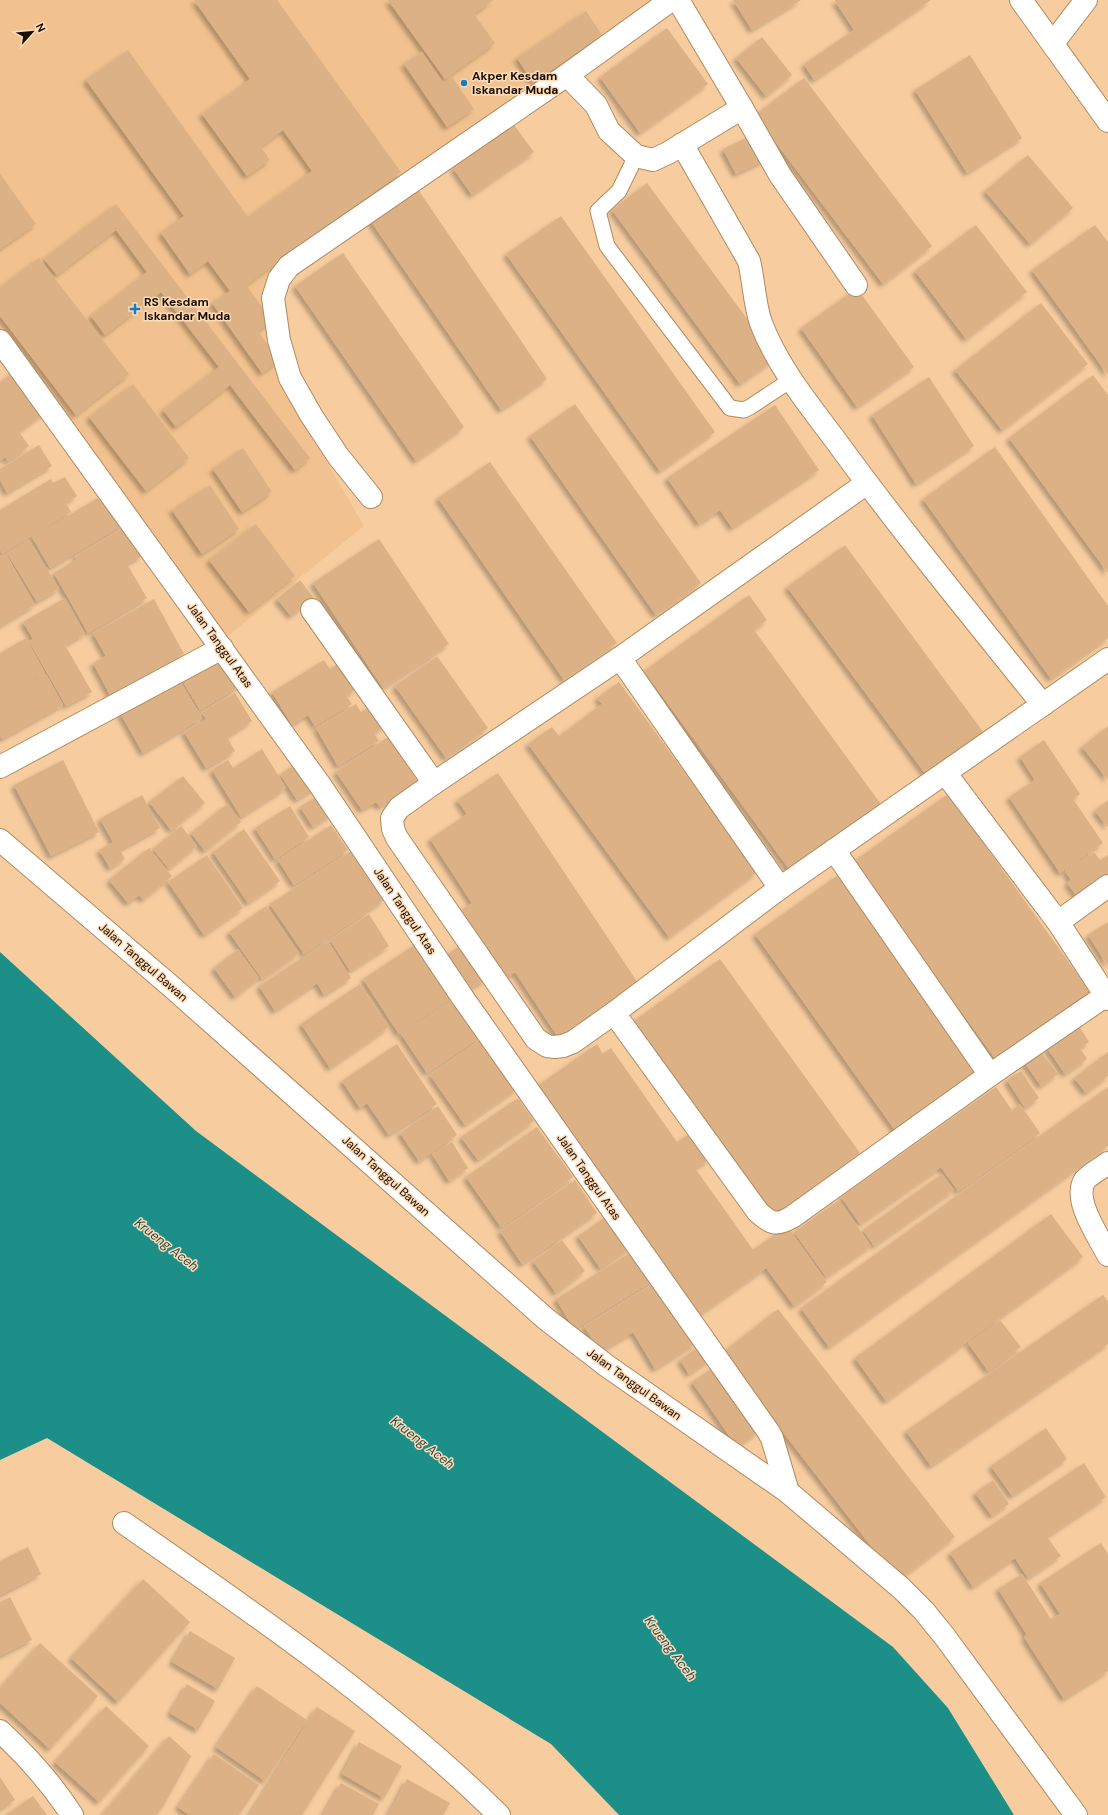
<svg xmlns="http://www.w3.org/2000/svg" width="1108" height="1815" font-family="'DM Sans',sans-serif">
  <style>
    .built { fill: #f1c28f }
    .water { fill: #1c9088 }
    .building { fill: #dbb185; filter: url(#shadow) }
    .lines { fill: none; stroke-linecap: round; stroke-linejoin: round }
    .service-casing { stroke: #b1895e; stroke-width: 17 }
    .minor-casing { stroke: #b1895e; stroke-width: 24 }
    .tertiary-casing { stroke: #b1895e; stroke-width: 24 }
    .service { stroke: #fff; stroke-width: 15 }
    .minor { stroke: #fff; stroke-width: 22 }
    .tertiary { stroke: #fff; stroke-width: 22 }
    .poi-dot { fill: #167ac6; stroke: #fedcb8; stroke-width: 1.5 }
    .labels { text-anchor: middle; stroke-width: 3; stroke-linejoin: round; paint-order: stroke }
    .poi-label { font-size: 12px; font-weight: bold; fill: #1b0c00; stroke: #fedcb8; text-anchor: start }
    .street-label { font-size: 12px; fill: #1b0c00; stroke: #fedcb8 }
    .water-label { font-size: 13px; font-style: italic; fill: #284845; stroke: #fedcb8 }
  </style>
  <defs>
    <filter id="shadow"><feDropShadow dx="-3.5" dy="3.5" stdDeviation="2" flood-color="#0004"/></filter>
  </defs>
  <rect width="100%" height="100%" fill="#f7cda0"/>
  <path class="built" d="M0,0H657L434,152L286,264L269,287L291,392L311,435L364,526L224,639L52,392L0,330Z"/>
  <path class="water" d="M0,952L196,1131L893,1647L948,1708L1014,1815H619L551,1744L47,1438L0,1460Z"/>
  <g class="building">
    <path d="M194,0H277L401,172L246,285L272,321L258,331L279,361L262,373L212,303L230,291L208,261L190,274L161,233L184,216L86,80L128,50L248,217L312,171L283,130L261,147L270,160L247,176L202,114L250,79Z"/>
    <path d="M388,0H493L474,14L495,43L445,79Z"/>
    <path d="M733,0H801L752,30Z"/>
    <path d="M836,0H931L814,80L804,64L854,30L835,1Z"/>
    <path d="M586,11L602,35L533,82L517,58Z"/>
    <path d="M667,28L708,84L640,133L600,77Z"/>
    <path d="M762,37L792,75L766,96L736,58Z"/>
    <path d="M422,52L443,83L452,77L474,109L447,127L404,64Z"/>
    <path d="M970,55L1022,138L967,173L915,90Z"/>
    <path d="M804,78L932,246L883,284L755,115Z"/>
    <path d="M514,125L534,152L472,195L453,168Z"/>
    <path d="M752,135L765,160L736,174L723,149Z"/>
    <path d="M1028,155L1073,208L1030,244L985,191Z"/>
    <path d="M0,174L36,224L0,249Z"/>
    <path d="M647,183L776,358L740,384L612,210Z"/>
    <path d="M417,188L547,379L501,410L370,220Z"/>
    <path d="M116,204L310,458L295,470L230,385L176,427L163,410L219,367L161,292L105,335L91,316L147,272L116,230L57,275L44,259Z"/>
    <path d="M561,216L715,432L660,471L506,254Z"/>
    <path d="M976,225L1027,292L966,339L915,271Z"/>
    <path d="M1095,225L1108,242V375L1032,270Z"/>
    <path d="M343,253L464,427L416,461L295,286Z"/>
    <path d="M39,258L129,374L76,415L0,316V288Z"/>
    <path d="M857,288L914,367L857,407L801,328Z"/>
    <path d="M1041,303L1088,364L1002,430L955,370Z"/>
    <path d="M18,369L48,410L19,432L29,446L8,461L5,457L0,461V382Z"/>
    <path d="M1093,375L1108,395V573L1009,438Z"/>
    <path d="M929,377L974,446L916,484L872,415Z"/>
    <path d="M133,384L189,458L146,491L89,417Z"/>
    <path d="M575,404L701,583L656,615L530,436Z"/>
    <path d="M775,405L819,470L732,528L720,510L699,524L667,478Z"/>
    <path d="M39,445L52,466L7,493L0,480V469Z"/>
    <path d="M995,447L1108,606V638L1051,679L923,499Z"/>
    <path d="M243,448L272,492L242,512L213,469Z"/>
    <path d="M490,462L617,643L564,680L438,498Z"/>
    <path d="M65,477L77,496L66,503L71,512L2,554L0,550V510L51,479L53,483Z"/>
    <path d="M210,485L239,529L202,554L172,510Z"/>
    <path d="M108,492L126,523L50,568L32,537Z"/>
    <path d="M256,524L295,576L249,612L209,560Z"/>
    <path d="M125,527L142,556L127,564L147,598L88,633L54,573L77,559L75,556Z"/>
    <path d="M379,539L449,644L383,688L313,583Z"/>
    <path d="M29,540L59,589L37,602L7,553Z"/>
    <path d="M845,545L984,733L927,776L787,587Z"/>
    <path d="M6,554L35,605L0,626V557Z"/>
    <path d="M300,580L314,598L291,616L277,599Z"/>
    <path d="M749,595L767,620L754,630L883,807L792,873L644,671Z"/>
    <path d="M65,598L85,634L65,645L92,692L66,706L29,641L33,639L23,622Z"/>
    <path d="M154,599L184,654L110,695L93,663L106,656L93,633Z"/>
    <path d="M26,638L45,673L0,698V653Z"/>
    <path d="M221,654L240,686L200,710L180,677Z"/>
    <path d="M437,656L488,728L446,758L395,686Z"/>
    <path d="M324,660L330,669L339,663L356,689L346,696L352,704L315,726L308,715L292,725L272,692Z"/>
    <path d="M46,674L63,705L2,739L0,736V699Z"/>
    <path d="M179,679L202,718L143,753L120,713Z"/>
    <path d="M619,682L757,872L669,937L528,744L552,727L559,736L602,704L597,698Z"/>
    <path d="M235,693L252,721L227,737L235,751L206,768L184,732L206,719L201,712Z"/>
    <path d="M356,704L361,712L373,705L385,726L374,733L379,741L338,766L316,728Z"/>
    <path d="M1108,726V780L1082,747Z"/>
    <path d="M388,737L418,782L380,807L376,802L362,810L336,772Z"/>
    <path d="M1044,740L1080,794L1073,799L1103,843L1060,873L1009,797L1035,780L1020,757Z"/>
    <path d="M262,749L286,788L241,817L212,770L228,760L233,768Z"/>
    <path d="M63,760L99,832L51,856L14,785Z"/>
    <path d="M301,761L317,787L297,800L280,774Z"/>
    <path d="M498,773L638,983L558,1037L515,972L503,980L458,912L472,903L430,839L467,814L457,800Z"/>
    <path d="M183,776L205,803L171,830L149,802Z"/>
    <path d="M948,794L1091,993L997,1061L853,862Z"/>
    <path d="M142,795L160,828L120,850L125,859L110,868L99,850L113,842L100,819Z"/>
    <path d="M319,795L332,814L313,827L300,807Z"/>
    <path d="M1108,800V827L1095,811Z"/>
    <path d="M227,804L241,822L205,851L191,833Z"/>
    <path d="M290,806L309,837L275,859L255,828Z"/>
    <path d="M331,825L348,850L294,885L278,860Z"/>
    <path d="M181,826L197,846L169,869L153,849Z"/>
    <path d="M244,829L280,881L248,903L213,852Z"/>
    <path d="M149,848L172,876L143,900L139,895L128,903L109,880Z"/>
    <path d="M351,851L384,900L304,954L270,904Z"/>
    <path d="M1094,852L1100,860L1108,855V878L1078,898L1067,883L1071,880L1065,871Z"/>
    <path d="M207,855L243,908L204,935L168,882Z"/>
    <path d="M838,875L980,1073L897,1133L755,934Z"/>
    <path d="M266,906L299,953L262,979L229,932Z"/>
    <path d="M369,914L389,946L350,971L330,940Z"/>
    <path d="M1108,922V966L1088,935Z"/>
    <path d="M422,940L458,994L399,1034L363,979Z"/>
    <path d="M328,941L351,978L324,995L317,983L275,1011L259,986Z"/>
    <path d="M463,944L486,979L462,994L440,959Z"/>
    <path d="M238,949L259,978L235,997L214,968Z"/>
    <path d="M720,959L860,1153L773,1216L634,1021Z"/>
    <path d="M360,984L389,1027L330,1068L301,1024Z"/>
    <path d="M456,998L481,1037L427,1073L401,1034Z"/>
    <path d="M1079,1026L1089,1042L1080,1048L1087,1059L1065,1074L1047,1048Z"/>
    <path d="M482,1038L518,1088L465,1125L430,1075Z"/>
    <path d="M397,1044L437,1104L389,1135L367,1103L360,1108L342,1081Z"/>
    <path d="M597,1044L603,1054L611,1048L677,1142L691,1133L709,1160L695,1168L766,1268L695,1318L533,1089Z"/>
    <path d="M1040,1051L1058,1074L1041,1086L1024,1062Z"/>
    <path d="M1108,1052V1076L1086,1093L1074,1078Z"/>
    <path d="M1021,1071L1039,1098L1025,1108L1007,1080Z"/>
    <path d="M996,1087L1012,1110L1020,1104L1040,1133L958,1191L941,1167L860,1224L841,1197Z"/>
    <path d="M1108,1087V1146L829,1347L801,1308Z"/>
    <path d="M518,1098L534,1121L478,1160L461,1137Z"/>
    <path d="M438,1106L457,1135L419,1161L400,1133Z"/>
    <path d="M537,1127L573,1177L501,1227L466,1177Z"/>
    <path d="M452,1142L468,1168L449,1181L432,1154Z"/>
    <path d="M942,1174L954,1190L874,1246L863,1230Z"/>
    <path d="M575,1180L597,1213L522,1264L500,1231Z"/>
    <path d="M839,1200L871,1246L826,1277L794,1232Z"/>
    <path d="M610,1214L632,1246L600,1268L578,1236Z"/>
    <path d="M1051,1214L1083,1257L886,1401L855,1358Z"/>
    <path d="M787,1226L827,1282L794,1306L753,1250Z"/>
    <path d="M562,1240L585,1271L556,1293L533,1261Z"/>
    <path d="M636,1249L654,1280L574,1329L556,1299Z"/>
    <path d="M658,1281L696,1343L655,1369L633,1332L600,1352L584,1326Z"/>
    <path d="M1103,1295L1108,1301V1344L931,1466L906,1431Z"/>
    <path d="M778,1309L955,1537L898,1581L722,1353Z"/>
    <path d="M1000,1320L1021,1347L988,1371L968,1343Z"/>
    <path d="M702,1345L711,1359L689,1374L680,1360Z"/>
    <path d="M715,1366L759,1431L737,1447L692,1382Z"/>
    <path d="M1046,1428L1067,1459L1012,1496L991,1466Z"/>
    <path d="M1084,1463L1106,1497L1047,1537L1061,1556L1028,1578L1015,1558L973,1587L950,1553Z"/>
    <path d="M993,1480L1009,1504L992,1516L975,1493Z"/>
    <path d="M1101,1543L1108,1554V1671L1064,1699L1024,1637L1027,1635L998,1589L1022,1574L1051,1619L1060,1614L1040,1583Z"/>
    <path d="M28,1547L41,1574L0,1595V1561Z"/>
    <path d="M143,1579L190,1622L118,1702L71,1658Z"/>
    <path d="M10,1597L32,1640L0,1656V1602Z"/>
    <path d="M190,1631L235,1658L218,1689L172,1662Z"/>
    <path d="M40,1643L98,1696L50,1749L0,1703V1688Z"/>
    <path d="M187,1684L215,1701L198,1730L170,1713Z"/>
    <path d="M257,1686L307,1720L265,1781L216,1747Z"/>
    <path d="M106,1706L149,1746L99,1802L55,1762Z"/>
    <path d="M317,1707L355,1731L302,1815H249Z"/>
    <path d="M169,1736L191,1756L164,1805L156,1815H102Z"/>
    <path d="M359,1742L402,1766L384,1798L342,1774Z"/>
    <path d="M214,1754L259,1785L239,1815H189L178,1807Z"/>
    <path d="M0,1777L15,1800L0,1809Z"/>
    <path d="M407,1779L450,1803L443,1815H388Z"/>
    <path d="M341,1783L379,1804L373,1815H323Z"/>
    <path d="M33,1796L47,1815H6Z"/>
  </g>
  <g class="lines">
    <defs>
      <path id="service" d="M636,156L619,191L598,211L607,246L730,408L744,410L750,407L791,380"/>
      <g id="minor">
        <path d="M678,0L742,108L780,175L856,285"/>
        <path d="M1053,43L1086,0"/>
        <path d="M567,75L596,105L609,131L636,156L653,160L668,153L742,108"/>
        <path d="M682,144L749,261C754,281 754,303 761,323C778,368 811,407 839,445C904,534 974,619 1043,705"/>
        <path d="M0,341L320,785L463,998L768,1431L772,1438L788,1492"/>
        <path d="M867,483L620,658L434,783L399,808L392,818L393,829L397,838L536,1039L547,1046L555,1047L563,1046L573,1042L614,1013L780,888L1108,659"/>
        <path d="M371,497L338,456L311,415L290,378L279,340L273,298L279,279L289,266L567,75L671,0"/>
        <path d="M312,610L434,783"/>
        <path d="M620,658L780,888"/>
        <path d="M0,767L222,648"/>
        <path d="M946,774L1058,922L1108,999"/>
        <path d="M0,840L173,988L546,1319L607,1366L788,1492L901,1588L924,1611L945,1637L1076,1815"/>
        <path d="M834,850L990,1075"/>
        <path d="M1058,922L1108,886"/>
        <path d="M614,1013L758,1212C771,1224 776,1226 792,1217L990,1075L1105,996"/>
        <path d="M1108,1163C1103,1167 1089,1175 1085,1180C1072,1199 1099,1237 1108,1255"/>
        <path d="M124,1523C254,1613 386,1704 499,1815"/>
        <path d="M0,1731C27,1756 52,1784 72,1815"/>
      </g>
      <path id="tertiary" d="M1021,0L1108,121"/>
    </defs>
    <use href="#service" class="service-casing"/>
    <use href="#minor" class="minor-casing"/>
    <use href="#tertiary" class="tertiary-casing"/>
    <use href="#service" class="service"/>
    <use href="#minor" class="minor"/>
    <use href="#tertiary" class="tertiary"/>
  </g>
  <g class="poi-dot">
    <circle cx="464" cy="83" r="4"/>
    <path d="M133 303h4v4h4v4h-4v4h-4v-4h-4v-4h4z"/>
  </g>
  <g class="labels">
    <g class="poi-label">
      <text x="472" y="80">Akper Kesdam<tspan x="472" dy="14">Iskandar Muda</tspan></text>
      <text x="144" y="306">RS Kesdam<tspan x="144" dy="14">Iskandar Muda</tspan></text>
    </g>
    <g class="street-label">
      <text transform="translate(220 645) rotate(54)" y="4">Jalan Tanggul Atas</text>
      <text transform="translate(405 911) rotate(56)" y="4">Jalan Tanggul Atas</text>
      <text transform="translate(143 962) rotate(41)" y="4">Jalan Tanggul Bawan</text>
      <text transform="translate(386 1176) rotate(42)" y="4">Jalan Tanggul Bawan</text>
      <text transform="translate(589 1177) rotate(55)" y="4">Jalan Tanggul Atas</text>
      <text transform="translate(634 1384) rotate(36)" y="4">Jalan Tanggul Bawan</text>
    </g>
    <g class="water-label">
      <text transform="translate(167 1244) rotate(38)" y="5">Krueng Aceh</text>
      <text transform="translate(423 1442) rotate(38)" y="5">Krueng Aceh</text>
      <text transform="translate(671 1648) rotate(53)" y="5">Krueng Aceh</text>
    </g>
  </g>
  <g transform="translate(32 32) rotate(63)" stroke="#fedcb8" stroke-width="3" paint-order="stroke">
  <path d="M0-3L7 15L0 10L-7 15Z" fill="#1b0c00"/>
  <text y="-6" font-size="11" font-weight="bold" text-anchor="middle" fill="#1b0c00">N</text>
  </g>
</svg>
